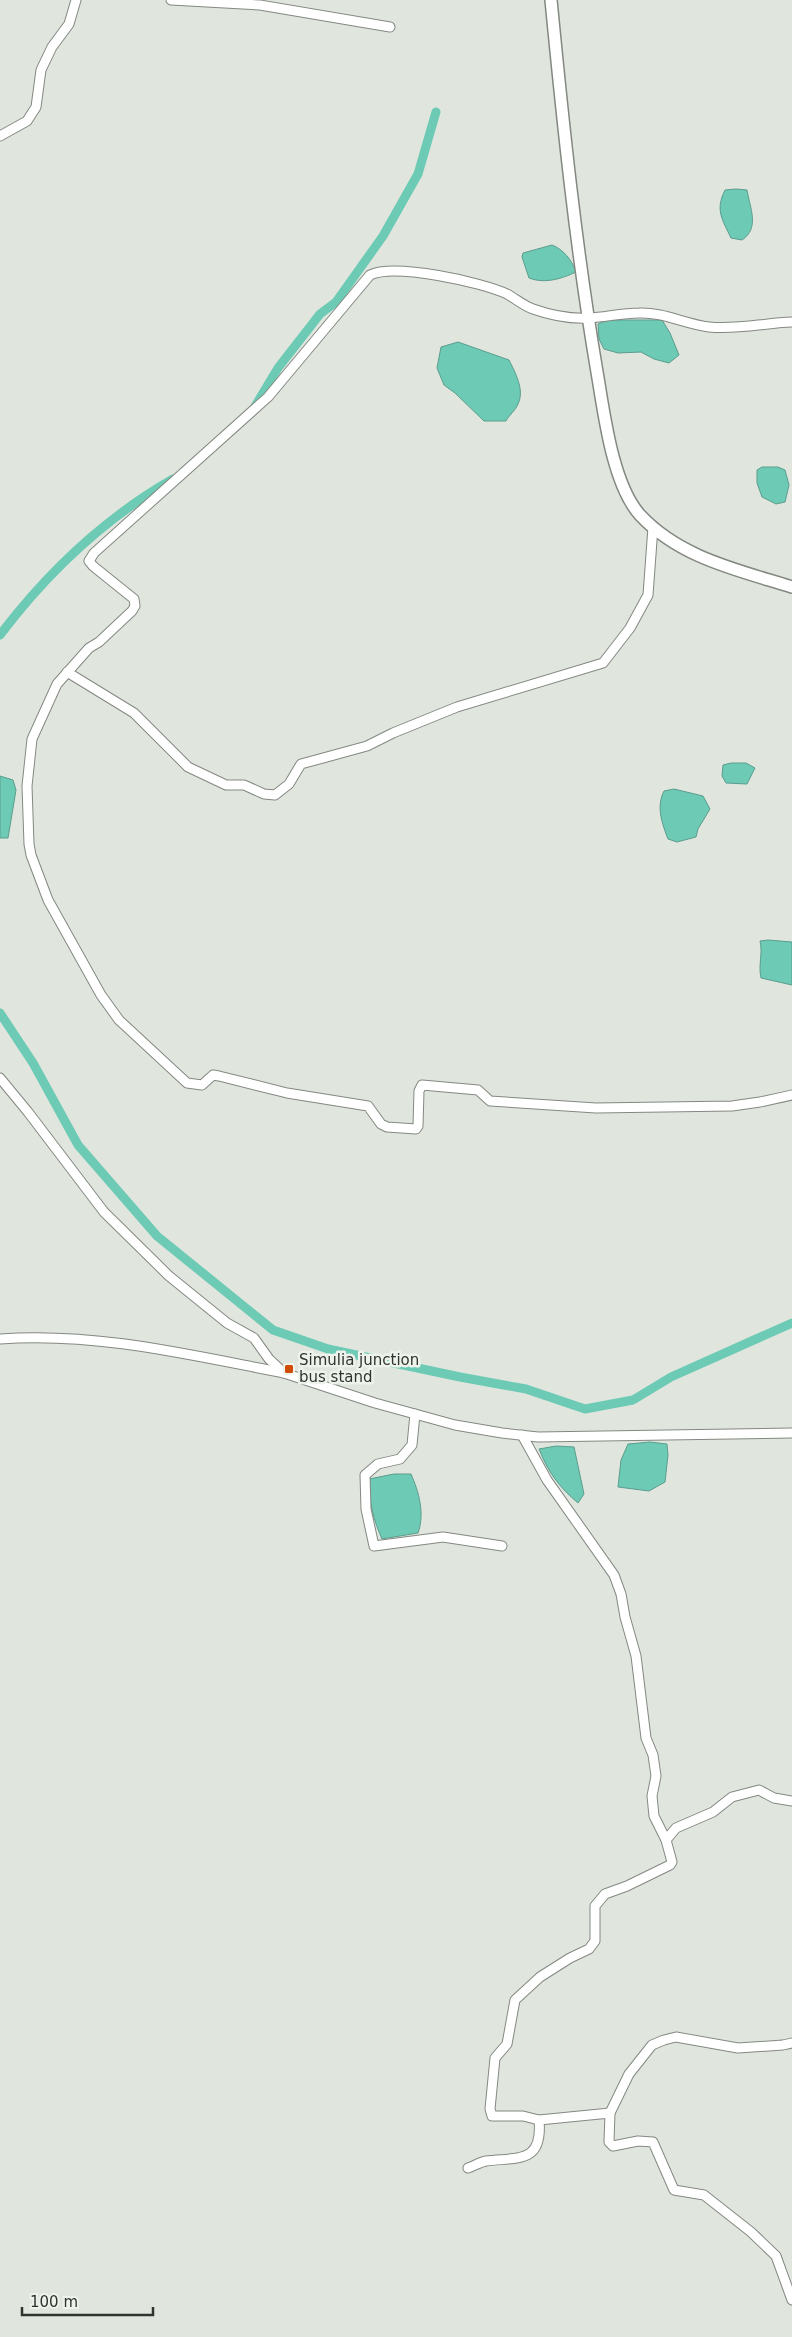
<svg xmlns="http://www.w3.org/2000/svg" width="792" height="2337" font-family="'DejaVu Sans',sans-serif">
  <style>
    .water { fill: #6dcab5; stroke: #5b9d8d }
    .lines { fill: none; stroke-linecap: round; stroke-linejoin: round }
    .canal { stroke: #6dcab5; stroke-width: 9 }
    .minor-casing { stroke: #838981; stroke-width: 11 }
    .major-casing { stroke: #838981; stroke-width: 14 }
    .minor { stroke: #fff; stroke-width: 9 }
    .major { stroke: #fff; stroke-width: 11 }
    .poi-dot { fill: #d14c06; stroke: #edf3eb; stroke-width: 2 }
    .labels { text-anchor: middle; stroke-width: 5; stroke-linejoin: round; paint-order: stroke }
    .poi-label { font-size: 15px; fill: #303330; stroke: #edf3eb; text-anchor: start }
  </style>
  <rect width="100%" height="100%" fill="#e0e6de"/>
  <g class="water">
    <path d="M736,189L747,190C750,208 760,228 742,240L731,238C722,219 715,210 725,190Z"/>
    <path d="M552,245C563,249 572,260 576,272C561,279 545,284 529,278L522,257L523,253Z"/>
    <path d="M607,320H662L670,333L679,355L669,363L654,359L641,352L618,353L604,349L599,339L598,324Z"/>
    <path d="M458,342L509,360C515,372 525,390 518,404C516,410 509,415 506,421H484L455,393L444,385L437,368L441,347Z"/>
    <path d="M762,467H778L785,470L789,485L785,502L776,504L762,497L757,483V470Z"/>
    <path d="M731,763H746L755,768L747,784L726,783L722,776L723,765Z"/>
    <path d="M0,776L13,780L16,790L8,838H0Z"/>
    <path d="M674,789L703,796L710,809L698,829L696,837L677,842L668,839C662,823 656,807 664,791Z"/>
    <path d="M768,940L792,942V985L761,978C758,965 763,954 760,941Z"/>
    <path d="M650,1442L667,1444L668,1455L665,1482L649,1491L618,1487L621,1460L628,1444Z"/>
    <path d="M556,1446L574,1447L584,1494L578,1503C559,1487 548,1472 539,1449Z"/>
    <path d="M394,1474H411C419,1492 425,1514 418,1533L382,1539C373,1519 369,1501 369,1479Z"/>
  </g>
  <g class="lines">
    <g class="canal">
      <path d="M254,408L278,368L320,314L336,302L383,236L418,174L436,112"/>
      <path d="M0,635C47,573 105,518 173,479"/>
      <path d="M0,1013L33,1063L78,1145L157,1236L273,1330L328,1349L460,1377L526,1389L585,1409L633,1400L671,1377L792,1323"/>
    </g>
    <defs>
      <g id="minor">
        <path d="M171,0L260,5L390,27"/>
        <path d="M0,136L27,121L36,107L41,70L52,47L69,24L76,0"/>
        <path d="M792,322C764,323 737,330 709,327C685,324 663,312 639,313C622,313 606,317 589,318C572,319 550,315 533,309C524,306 516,299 507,294C481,282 395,263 370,275L268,397L94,553L89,561L93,566L134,599L135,606L132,611L99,642L89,648L57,684L32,739L27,786L29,844L31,855L48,900L101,995L119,1020L187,1083L202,1085L213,1075L219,1076L287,1093L368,1106L381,1124L387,1127L416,1129L418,1126L419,1091L422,1085L478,1090L490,1101L596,1108L732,1106L760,1102L792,1095"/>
        <path d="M67,672L134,713L188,767L226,785H244L264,794L275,795L289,784L301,764L367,746L393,733L457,707L603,663L630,628L648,595L653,527"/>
        <path d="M0,1078L28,1112L104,1212L169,1276L227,1323L254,1338L269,1359L284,1373L375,1403L455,1425L502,1433L538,1437L792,1433"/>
        <path d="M0,1339C96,1332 190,1355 284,1373"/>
        <path d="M415,1414L412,1445L400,1459L378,1464L365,1475L366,1509L374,1546L443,1537L502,1546"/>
        <path d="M522,1435L547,1480L614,1575L621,1594L625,1617L636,1656L646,1738L653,1755L656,1776L652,1796L654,1816L666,1840"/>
        <path d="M610,2113L629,2074L652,2045L664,2040L676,2037L738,2048L783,2045L792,2043"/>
        <path d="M539,2120L523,2116H492L490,2109L495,2058L507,2044L515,2000L540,1977L570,1958L589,1949L595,1941V1906L605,1894L627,1886L670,1865L672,1862L666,1840L676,1828L713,1812L732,1797L759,1790L774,1798L792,1801"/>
        <path d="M468,2168C474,2166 480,2162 486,2161C518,2157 543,2164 539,2120L610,2113L609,2142L613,2146L638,2141L653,2142L674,2190L704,2195L751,2232L776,2256L792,2300"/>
      </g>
      <path id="major" d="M551,0C563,124 576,249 597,372C604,412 612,484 640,515C680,558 738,570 792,587"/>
    </defs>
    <use href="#minor" class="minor-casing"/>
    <use href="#major" class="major-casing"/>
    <use href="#minor" class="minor"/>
    <use href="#major" class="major"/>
  </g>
  <rect class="poi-dot" x="284" y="1364" width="10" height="10" rx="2.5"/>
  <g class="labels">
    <g class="poi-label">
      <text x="299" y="1365">Simulia junction<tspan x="299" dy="17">bus stand</tspan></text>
    </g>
  </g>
  <path d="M22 2307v8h131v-8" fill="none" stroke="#303330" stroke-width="2.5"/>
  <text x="30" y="2307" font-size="15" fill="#303330" stroke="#edf3eb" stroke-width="4" paint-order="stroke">100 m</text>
</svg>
